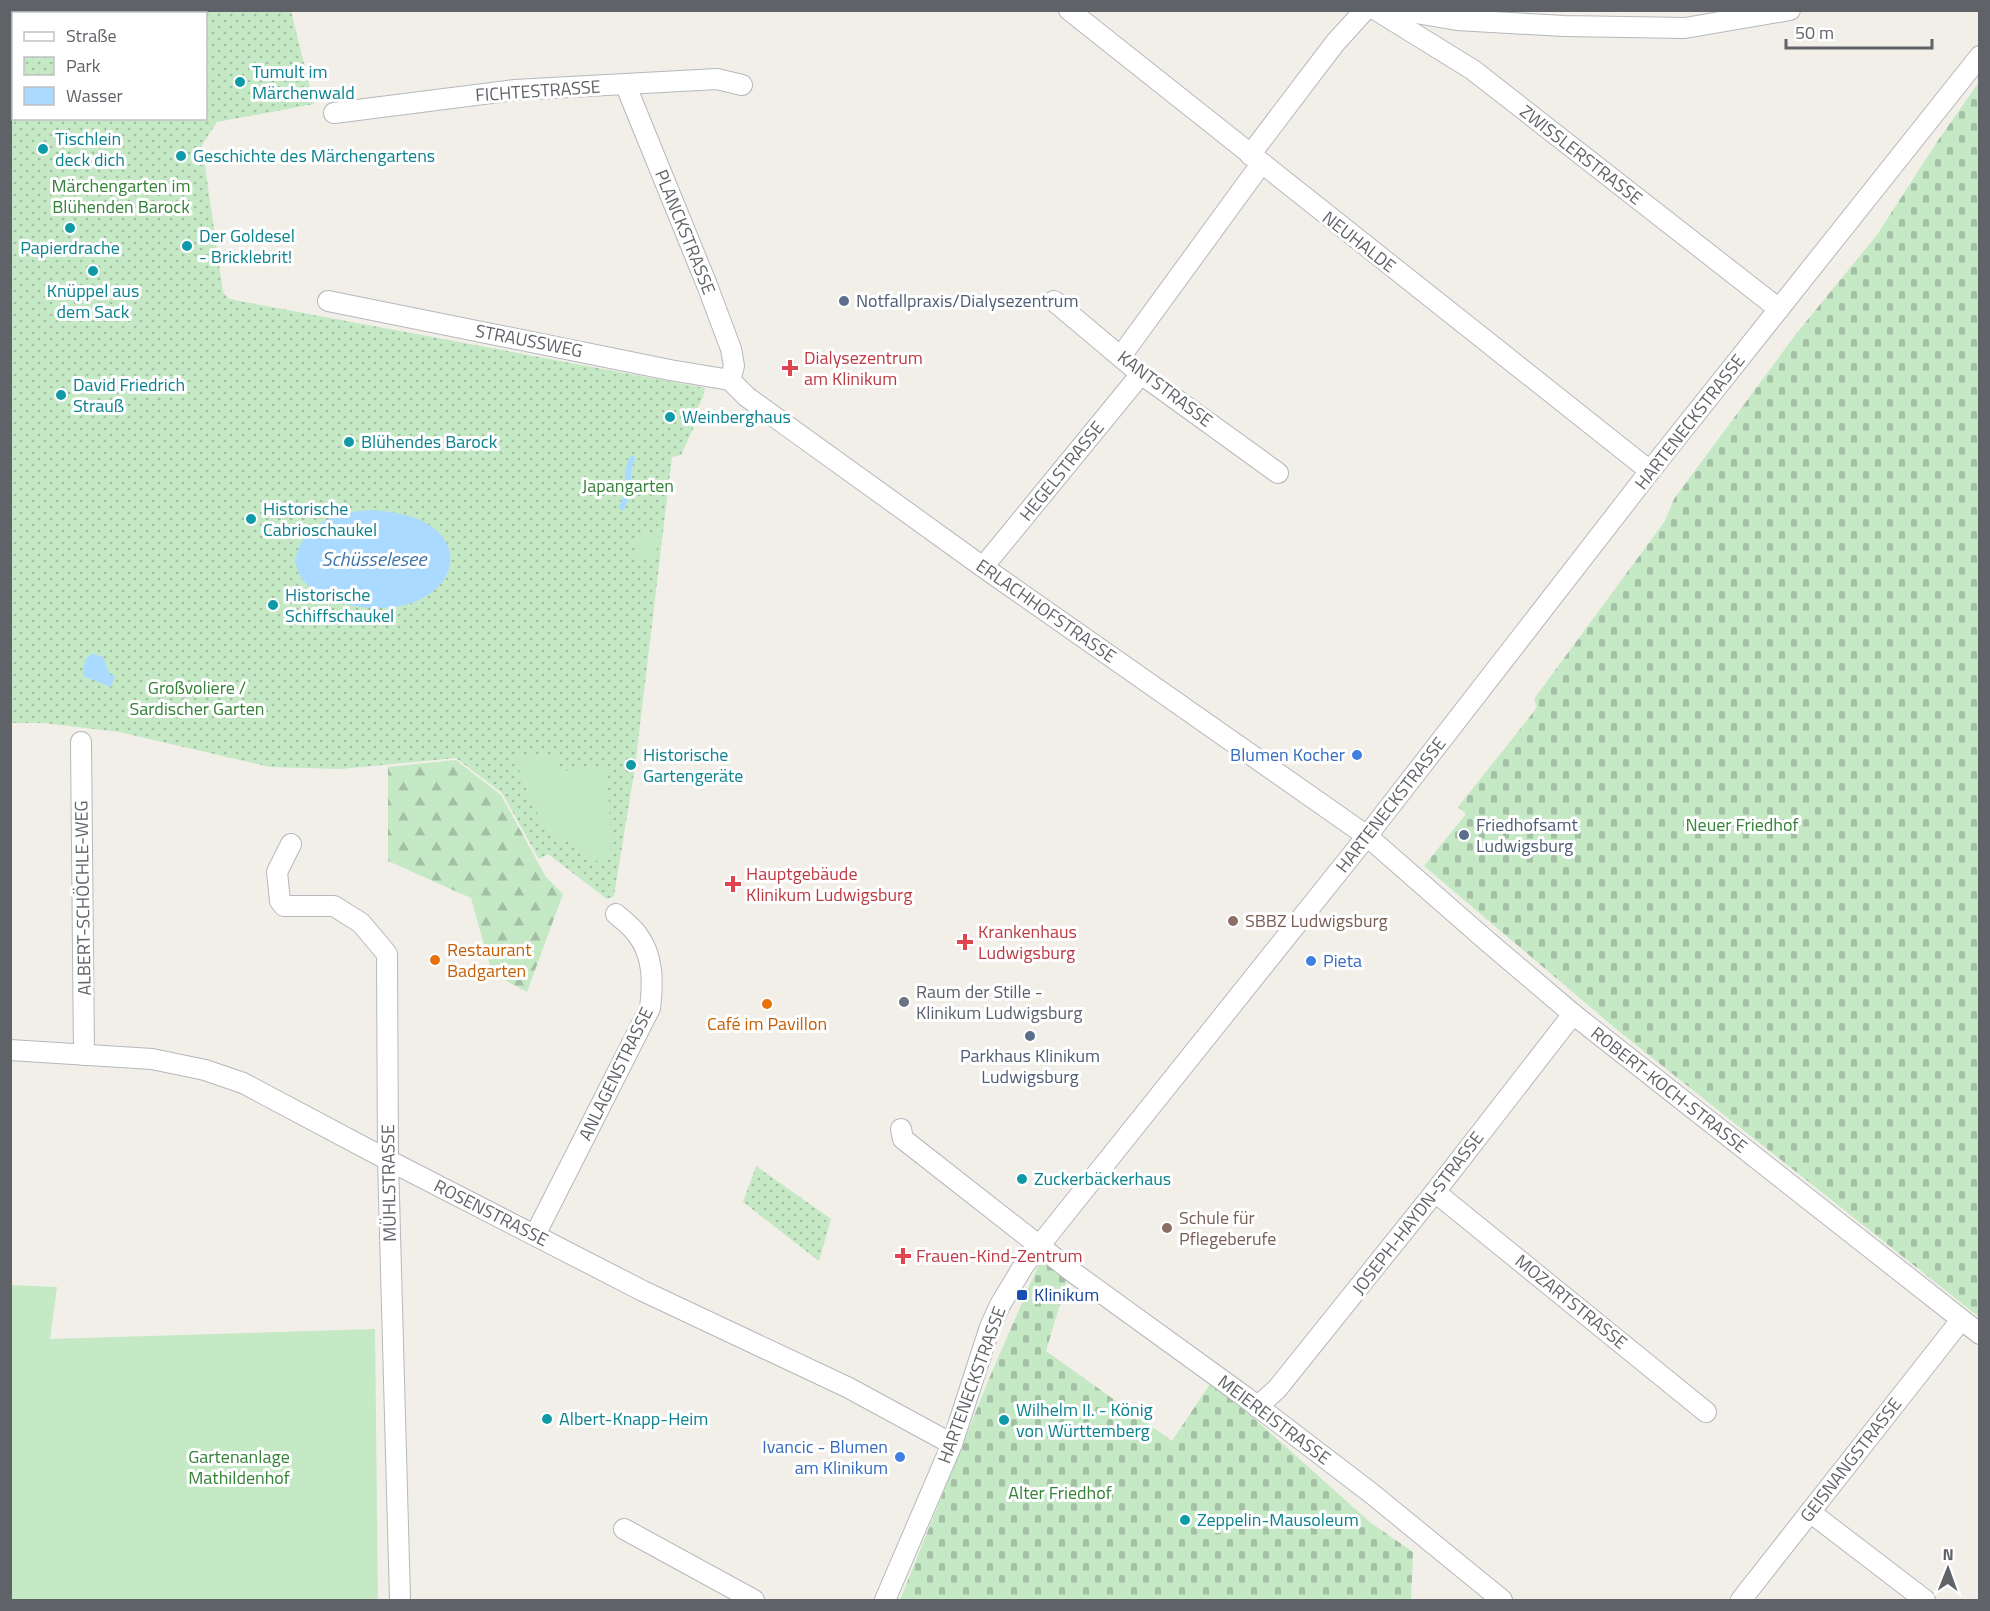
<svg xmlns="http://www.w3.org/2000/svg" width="1990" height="1611" font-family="'Titillium Web',sans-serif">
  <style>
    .forest { fill: url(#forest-firs) }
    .cemetery { fill: url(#cemetery-stones) }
    .park { fill: url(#park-dots); fill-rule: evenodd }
    .garden { fill: #c5e8c5 }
    .water { fill: #aadaff }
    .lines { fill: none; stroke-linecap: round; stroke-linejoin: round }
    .stream { stroke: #aadaff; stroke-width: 6 }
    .minor-casing { stroke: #b5b8bc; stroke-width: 22 }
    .minor { stroke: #fff; stroke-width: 20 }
    .culture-dot { fill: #0f9aa8; stroke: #fff; stroke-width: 2 }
    .service-dot { fill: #5c6f8a; stroke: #fff; stroke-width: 2 }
    .health-dot { fill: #e0444e; stroke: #fff; stroke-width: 2 }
    .shop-dot { fill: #3f7fe0; stroke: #fff; stroke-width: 2 }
    .education-dot { fill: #8d6e63; stroke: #fff; stroke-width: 2 }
    .food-dot { fill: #e8710a; stroke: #fff; stroke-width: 2 }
    .worship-dot { fill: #6b7280; stroke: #fff; stroke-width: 2 }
    .transit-dot { fill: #1a4fb4; stroke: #fff; stroke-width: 2 }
    .labels { text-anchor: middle; stroke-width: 6; stroke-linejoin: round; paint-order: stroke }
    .culture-label { font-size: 18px; fill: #0d838f; stroke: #fff; text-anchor: start }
    .street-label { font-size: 18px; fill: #5f6368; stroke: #fff }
    .park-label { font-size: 18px; fill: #348238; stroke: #fff }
    .service-label { font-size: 18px; fill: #4e5e75; stroke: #fff; text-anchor: start }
    .health-label { font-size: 18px; fill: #be3a42; stroke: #fff; text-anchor: start }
    .shop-label { font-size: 18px; fill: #366cbe; stroke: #fff; text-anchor: end }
    .education-label { font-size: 18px; fill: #785e54; stroke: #fff; text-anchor: start }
    .food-label { font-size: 18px; fill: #c56008; stroke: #fff; text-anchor: start }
    .worship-label { font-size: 18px; fill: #5b616d; stroke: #fff; text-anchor: start }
    .transit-label { font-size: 18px; fill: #164399; stroke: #fff; text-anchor: start }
    .water-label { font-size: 20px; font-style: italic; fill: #4174aa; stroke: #fff }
  </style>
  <defs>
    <pattern id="forest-firs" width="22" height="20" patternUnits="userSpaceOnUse" patternTransform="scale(1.5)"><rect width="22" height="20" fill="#c5e8c5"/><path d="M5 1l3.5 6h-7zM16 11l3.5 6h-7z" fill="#a3c0a4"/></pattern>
    <pattern id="cemetery-stones" width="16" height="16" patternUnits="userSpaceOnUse" patternTransform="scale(1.5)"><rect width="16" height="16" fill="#c5e8c5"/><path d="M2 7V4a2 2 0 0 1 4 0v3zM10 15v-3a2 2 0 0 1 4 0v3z" fill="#a3c0a4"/></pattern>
    <pattern id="park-dots" width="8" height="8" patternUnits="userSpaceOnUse" patternTransform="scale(1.5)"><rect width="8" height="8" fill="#c5e8c5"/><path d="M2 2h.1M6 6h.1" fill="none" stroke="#a3c0a4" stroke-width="1.8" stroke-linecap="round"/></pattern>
  </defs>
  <rect width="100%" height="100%" fill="#f1efe8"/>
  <path class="forest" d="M456,760L501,795L546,877L563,894L527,992L492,973L471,898L388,861V767Z"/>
  <g class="cemetery">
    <path d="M1979,82V1317L1621,1033L1424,866L1466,814L1458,807L1532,714L1537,707L1534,699L1665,521L1674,499L1796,334L1877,235L1937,142Z"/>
    <path d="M1042,1257L1068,1277L1046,1351L1172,1441L1212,1381L1371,1523L1413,1552L1411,1600H900L991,1374Z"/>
  </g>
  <g class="park">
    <path d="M10,11H291L314,104L217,122L202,145L223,292L229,299L705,388L703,397L697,409L693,429L681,455L672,457L635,767L614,896L607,899L548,854L539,859L502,793L456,758L341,769L270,767L119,732L44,723H11ZM14,14H206V118H14Z"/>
    <path d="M756,1166L831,1219L819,1261L743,1202Z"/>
  </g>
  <g class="garden">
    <path d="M637,533L658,534L656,556L651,561L636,559Z"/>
    <path d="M557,754L559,771L607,769L611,844L606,868L575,844L549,834L530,800L514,756Z"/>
    <path d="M11,1285L57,1287L50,1339L375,1329L378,1600H11Z"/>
  </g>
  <g class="water">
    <path d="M373,510C391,512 410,514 426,523C464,546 455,583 419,600C405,607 389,608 374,608C353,607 331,602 314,590C279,565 301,530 333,517C346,512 359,511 373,510Z"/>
    <path d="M93,654L103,657L110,675L115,676L111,687L83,676C84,667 83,657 93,654Z"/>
  </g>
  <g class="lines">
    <path class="stream" d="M622,507C633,486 623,478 632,459"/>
    <defs>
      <g id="minor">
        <path d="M1069,10L1650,471"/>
        <path d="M1376,10L1473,70L1779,309"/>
        <path d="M1398,10L1457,20L1564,26L1685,28L1790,10"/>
        <path d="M626,86L707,285L731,349L734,366L730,380"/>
        <path d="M334,113L515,90L717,79L742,85"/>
        <path d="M1250,155L1335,43L1365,10"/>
        <path d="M328,301L670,370L730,380"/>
        <path d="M1054,301L1141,374L1278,473"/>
        <path d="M1121,356L1261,164"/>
        <path d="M730,380L747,397L983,567L1367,836L1487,941L1573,1014L1980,1334"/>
        <path d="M983,567L1141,374"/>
        <path d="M81,742L84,1055"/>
        <path d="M291,844L277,872L280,901L284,906H334L361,923L387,954L388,1160L400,1600"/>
        <path d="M10,1050L152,1059L205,1070L243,1083L388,1160L643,1291L849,1388L952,1444"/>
        <path d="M901,1129L903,1139L1074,1273L1244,1396L1371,1493L1502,1600"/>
        <path d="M1435,1192L1706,1412"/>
        <path d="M535,1235L650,1008C653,983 654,956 637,934C632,927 623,920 616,914"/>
        <path d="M1257,1407L1277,1389L1435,1192L1573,1014"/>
        <path d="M1810,1512L1925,1600"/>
        <path d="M624,1529L754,1600"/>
        <path d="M885,1600L952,1444L990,1327L1000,1305L1024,1265L1367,836L1650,471L1980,56"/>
        <path d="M1741,1600L1961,1320"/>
      </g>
    </defs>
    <use href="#minor" class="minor-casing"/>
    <use href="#minor" class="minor"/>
  </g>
  <g class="culture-dot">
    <circle cx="240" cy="82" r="6"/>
    <circle cx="43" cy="149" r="6"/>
    <circle cx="181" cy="156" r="6"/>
    <circle cx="70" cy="228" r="6"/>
    <circle cx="187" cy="246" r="6"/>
    <circle cx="93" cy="271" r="6"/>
    <circle cx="61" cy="395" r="6"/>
    <circle cx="670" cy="417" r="6"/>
    <circle cx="349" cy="442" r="6"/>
    <circle cx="251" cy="519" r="6"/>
    <circle cx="273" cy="605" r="6"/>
    <circle cx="631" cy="765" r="6"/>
    <circle cx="1022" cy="1179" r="6"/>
    <circle cx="547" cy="1419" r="6"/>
    <circle cx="1004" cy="1420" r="6"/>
    <circle cx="1185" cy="1520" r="6"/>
  </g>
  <g class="service-dot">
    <circle cx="844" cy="301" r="6"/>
    <circle cx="1464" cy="835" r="6"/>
    <circle cx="1030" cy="1036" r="6"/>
  </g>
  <g class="health-dot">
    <path d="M787 359h6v6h6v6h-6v6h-6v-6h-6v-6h6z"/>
    <path d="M730 875h6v6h6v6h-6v6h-6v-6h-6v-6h6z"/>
    <path d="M962 933h6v6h6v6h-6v6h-6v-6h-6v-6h6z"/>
    <path d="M900 1247h6v6h6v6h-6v6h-6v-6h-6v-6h6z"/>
  </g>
  <g class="shop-dot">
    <circle cx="1357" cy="755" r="6"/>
    <circle cx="1311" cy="961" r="6"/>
    <circle cx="900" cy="1457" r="6"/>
  </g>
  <g class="education-dot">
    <circle cx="1233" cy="921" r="6"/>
    <circle cx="1167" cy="1228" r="6"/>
  </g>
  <g class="food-dot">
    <circle cx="435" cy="960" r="6"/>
    <circle cx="767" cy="1004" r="6"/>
  </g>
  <circle class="worship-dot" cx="904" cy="1002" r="6"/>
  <rect class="transit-dot" x="1016" y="1289" width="12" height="12" rx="3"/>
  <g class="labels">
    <g class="culture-label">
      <text x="252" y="78">Tumult im<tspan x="252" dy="21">Märchenwald</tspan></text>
      <text x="55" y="145">Tischlein<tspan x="55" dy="21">deck dich</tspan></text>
      <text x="193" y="162">Geschichte des Märchengartens</text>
      <text x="199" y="242">Der Goldesel<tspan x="199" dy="21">- Bricklebrit!</tspan></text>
      <text x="70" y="254" text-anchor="middle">Papierdrache</text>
      <text x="93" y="297" text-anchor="middle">Knüppel aus<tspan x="93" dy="21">dem Sack</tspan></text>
      <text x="73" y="391">David Friedrich<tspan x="73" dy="21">Strauß</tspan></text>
      <text x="682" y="423">Weinberghaus</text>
      <text x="361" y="448">Blühendes Barock</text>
      <text x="263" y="515">Historische<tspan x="263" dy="21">Cabrioschaukel</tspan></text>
      <text x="285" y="601">Historische<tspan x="285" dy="21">Schiffschaukel</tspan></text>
      <text x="643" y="761">Historische<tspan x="643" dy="21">Gartengeräte</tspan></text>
      <text x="1034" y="1185">Zuckerbäckerhaus</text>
      <text x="1016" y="1416">Wilhelm II. - König<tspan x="1016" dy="21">von Württemberg</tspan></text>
      <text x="559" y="1425">Albert-Knapp-Heim</text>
      <text x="1197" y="1526">Zeppelin-Mausoleum</text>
    </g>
    <g class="street-label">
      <text transform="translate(538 91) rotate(-4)" y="6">FICHTESTRASSE</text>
      <text transform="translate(1581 155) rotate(38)" y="6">ZWISSLERSTRASSE</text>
      <text transform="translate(685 232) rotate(68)" y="6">PLANCKSTRASSE</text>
      <text transform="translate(1359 242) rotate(38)" y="6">NEUHALDE</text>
      <text transform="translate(529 341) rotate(11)" y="6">STRAUSSWEG</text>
      <text transform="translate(1165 389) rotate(37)" y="6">KANTSTRASSE</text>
      <text transform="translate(1690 422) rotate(-52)" y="6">HARTENECKSTRASSE</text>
      <text transform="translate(1062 471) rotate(-51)" y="6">HEGELSTRASSE</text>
      <text transform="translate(1046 611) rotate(35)" y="6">ERLACHHOFSTRASSE</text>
      <text transform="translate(1391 805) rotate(-52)" y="6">HARTENECKSTRASSE</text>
      <text transform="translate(83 898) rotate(-91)" y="6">ALBERT-SCHÖCHLE-WEG</text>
      <text transform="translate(616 1074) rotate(-64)" y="6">ANLAGENSTRASSE</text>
      <text transform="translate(1669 1090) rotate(38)" y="6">ROBERT-KOCH-STRASSE</text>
      <text transform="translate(389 1183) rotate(-91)" y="6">MÜHLSTRASSE</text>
      <text transform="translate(491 1213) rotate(27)" y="6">ROSENSTRASSE</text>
      <text transform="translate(1418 1213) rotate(-52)" y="6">JOSEPH-HAYDN-STRASSE</text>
      <text transform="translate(1571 1302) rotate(39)" y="6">MOZARTSTRASSE</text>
      <text transform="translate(972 1385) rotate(-70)" y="6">HARTENECKSTRASSE</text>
      <text transform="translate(1274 1420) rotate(37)" y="6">MEIEREISTRASSE</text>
      <text transform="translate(1851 1460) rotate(-52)" y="6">GEISNANGSTRASSE</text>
    </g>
    <g class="park-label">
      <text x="121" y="192">Märchengarten im<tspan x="121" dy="21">Blühenden Barock</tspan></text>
      <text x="628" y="492">Japangarten</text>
      <text x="197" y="694">Großvoliere /<tspan x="197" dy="21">Sardischer Garten</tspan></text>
      <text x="1742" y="831">Neuer Friedhof</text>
      <text x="239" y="1463">Gartenanlage<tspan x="239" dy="21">Mathildenhof</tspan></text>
      <text x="1060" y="1499">Alter Friedhof</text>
    </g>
    <g class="service-label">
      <text x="856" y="307">Notfallpraxis/Dialysezentrum</text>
      <text x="1476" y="831">Friedhofsamt<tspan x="1476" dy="21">Ludwigsburg</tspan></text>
      <text x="1030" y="1062" text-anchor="middle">Parkhaus Klinikum<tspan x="1030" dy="21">Ludwigsburg</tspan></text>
    </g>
    <g class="health-label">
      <text x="804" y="364">Dialysezentrum<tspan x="804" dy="21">am Klinikum</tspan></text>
      <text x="746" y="880">Hauptgebäude<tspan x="746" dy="21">Klinikum Ludwigsburg</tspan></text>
      <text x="978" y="938">Krankenhaus<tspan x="978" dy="21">Ludwigsburg</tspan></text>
      <text x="916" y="1262">Frauen-Kind-Zentrum</text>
    </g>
    <g class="shop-label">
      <text x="1345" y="761">Blumen Kocher</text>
      <text x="1323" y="967" text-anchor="start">Pieta</text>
      <text x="888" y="1453">Ivancic - Blumen<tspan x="888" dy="21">am Klinikum</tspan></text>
    </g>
    <g class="education-label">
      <text x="1245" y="927">SBBZ Ludwigsburg</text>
      <text x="1179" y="1224">Schule für<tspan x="1179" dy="21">Pflegeberufe</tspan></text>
    </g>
    <g class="food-label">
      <text x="447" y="956">Restaurant<tspan x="447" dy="21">Badgarten</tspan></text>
      <text x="767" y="1030" text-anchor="middle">Café im Pavillon</text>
    </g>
    <g class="worship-label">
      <text x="916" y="998">Raum der Stille -<tspan x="916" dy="21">Klinikum Ludwigsburg</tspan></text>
    </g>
    <g class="transit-label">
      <text x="1034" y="1301">Klinikum</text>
    </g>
    <g class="water-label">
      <text x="374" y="566">Schüsselesee</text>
    </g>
  </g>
  <rect width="1990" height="1611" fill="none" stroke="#5f6368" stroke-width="24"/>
  <rect x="12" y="12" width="195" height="108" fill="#ffffff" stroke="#bfc1c3" stroke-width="1.5"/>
  <rect x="24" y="32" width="30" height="9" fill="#ffffff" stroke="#bfc1c3" stroke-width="1.5"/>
  <text x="66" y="42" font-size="18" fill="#5f6368">Straße</text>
  <rect x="24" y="57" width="30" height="18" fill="url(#park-dots)" stroke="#bfc1c3" stroke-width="1.5"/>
  <text x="66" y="72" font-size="18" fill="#5f6368">Park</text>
  <rect x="24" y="87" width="30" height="18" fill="#aadaff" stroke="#bfc1c3" stroke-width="1.5"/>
  <text x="66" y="102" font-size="18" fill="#5f6368">Wasser</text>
  <g transform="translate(1948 1569) rotate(1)" stroke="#ffffff" stroke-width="4.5" paint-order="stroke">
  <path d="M0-4.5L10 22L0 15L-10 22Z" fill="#5f6368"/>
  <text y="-9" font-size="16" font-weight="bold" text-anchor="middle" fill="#5f6368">N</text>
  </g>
  <path d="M1786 39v9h146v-9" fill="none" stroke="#5f6368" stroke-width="3"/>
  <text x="1795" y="39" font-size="18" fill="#5f6368" stroke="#ffffff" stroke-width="4.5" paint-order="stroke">50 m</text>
</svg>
